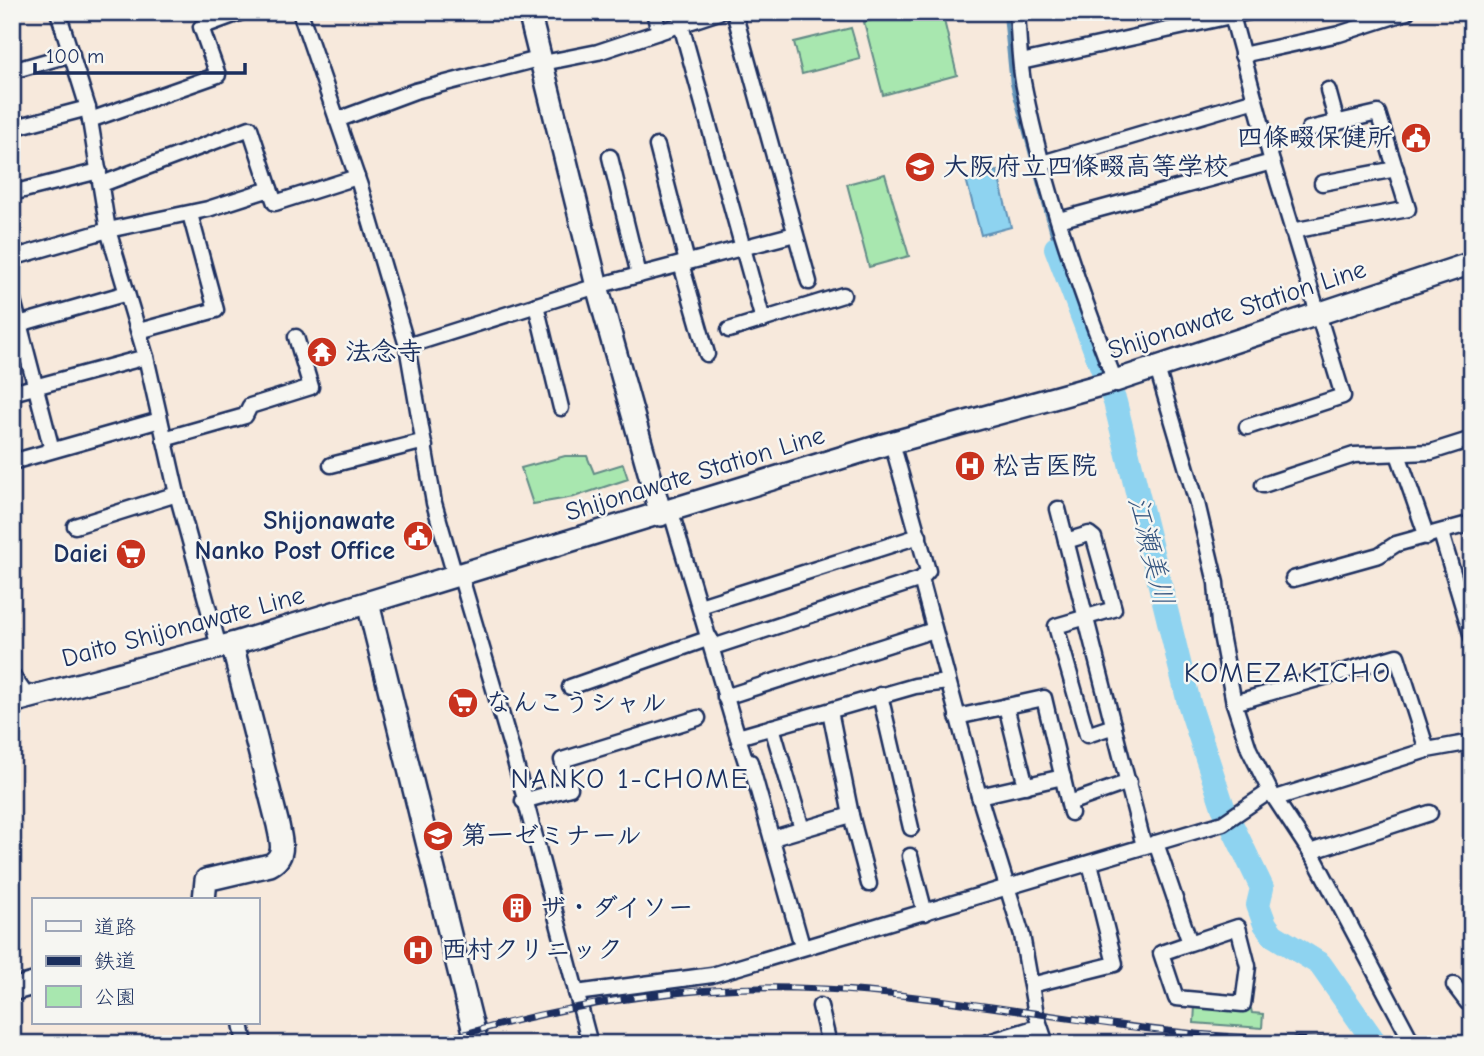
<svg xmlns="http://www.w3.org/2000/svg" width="1484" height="1056" font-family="'Comic Neue','Klee One',sans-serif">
<rect width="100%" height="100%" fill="#f7e9dc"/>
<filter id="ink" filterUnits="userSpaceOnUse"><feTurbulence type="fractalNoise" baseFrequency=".0143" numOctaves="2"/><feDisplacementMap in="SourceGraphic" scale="14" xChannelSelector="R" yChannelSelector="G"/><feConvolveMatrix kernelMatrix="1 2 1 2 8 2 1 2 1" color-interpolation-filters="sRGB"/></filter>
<g filter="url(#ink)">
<g fill="#a8e7af" stroke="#628b86" stroke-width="2">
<path d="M904,12H942L957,75L883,95L864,22Z"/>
<path d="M851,28L860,59L802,74L794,42Z"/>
<path d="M885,174L909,256L869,267L847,184Z"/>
<path d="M565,456H587L594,473L623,464L628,479L574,497L533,504L521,468Z"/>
<path d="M1195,1006L1251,1009L1252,1013L1263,1014L1262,1028L1194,1023Z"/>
</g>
<path fill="#8ed3f0" stroke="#6091b6" stroke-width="2" d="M997,171L1011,227L981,235L966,179Z"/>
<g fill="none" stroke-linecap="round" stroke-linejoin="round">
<path stroke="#6091b6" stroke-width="4.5" d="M1005,12L1012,83L1056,248"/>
<path stroke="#8ed3f0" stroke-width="24" d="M1056,248L1115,402L1189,703L1223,807L1262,888L1258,905L1265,924L1273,935L1320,964L1376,1044"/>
<g stroke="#1b2f5e" stroke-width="19">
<g id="street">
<path d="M58,12L88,108L108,230L146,357L177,494L219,647"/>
<path d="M300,12L360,186L407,346L434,503L455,576"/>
<path d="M654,12L659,32"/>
<path d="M734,12L809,282"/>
<path d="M1017,12C1019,37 1019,63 1024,87C1044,188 1078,286 1115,381"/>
<path d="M1231,12L1272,162L1343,396L1247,427"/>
<path d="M681,25L763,320"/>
<path d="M1242,55L1339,34L1407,12"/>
<path d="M1021,62L1249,12"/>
<path d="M543,63L598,52L719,12"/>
<path d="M12,71L72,54"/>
<path d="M1328,90L1337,123"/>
<path d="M90,120L218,75L201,27L242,12"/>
<path d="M337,120L415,91L542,58"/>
<path d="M12,128L88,108"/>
<path d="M657,146L687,262"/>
<path d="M610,157L639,275"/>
<path d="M1042,163L1255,100"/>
<path d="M1322,183L1396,169"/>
<path d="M102,184L250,128L270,189"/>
<path d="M12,193L99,171"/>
<path d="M1059,220L1272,162"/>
<path d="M1292,231L1408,209L1378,113L1309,129"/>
<path d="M12,258L108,230L208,209L270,189L275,203L357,177"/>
<path d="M681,264L707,354"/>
<path d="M12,296L52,450"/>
<path d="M536,305L561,408"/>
<path d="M12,326L127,293"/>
<path d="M729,330L843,295"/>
<path d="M139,331L216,310L190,214"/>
<path d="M407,346L597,286L795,234"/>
<path d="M1157,368L1197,503L1216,583L1219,624L1234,703L1249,749L1270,791L1316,861L1413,1044"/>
<path d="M12,393L146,357"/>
<path d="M164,439L245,416L250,406L311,387L296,337"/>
<path d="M892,443L928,571L921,579L979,796L1022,935L1036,1014L1046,1044"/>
<path d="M1398,454L1427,537"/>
<path d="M12,462L160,420"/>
<path d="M331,465L421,442L425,446"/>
<path d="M1263,485L1354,455L1431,452L1472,439"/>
<path d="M1058,509L1144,846"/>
<path d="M671,512L736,731L746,762H750L802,946"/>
<path d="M75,526L177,494"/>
<path d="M1441,533L1472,637"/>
<path d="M1066,541L1089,534L1094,538L1114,609L1056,626L1087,735L1114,726"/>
<path d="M460,574L512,750L590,1044"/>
<path d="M1293,579L1379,555L1396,544L1472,523"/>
<path d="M700,606L919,536"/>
<path d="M713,647L921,579"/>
<path d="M12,675L28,698"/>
<path d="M570,687L710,638"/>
<path d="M880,695L911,828"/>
<path d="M725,697L934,630"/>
<path d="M1234,703L1397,656L1427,750"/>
<path d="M1006,706L1026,786"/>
<path d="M957,717L1044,698L1071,813"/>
<path d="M772,727L802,829"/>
<path d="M738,737L915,686L948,682"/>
<path d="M979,796L1063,777"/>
<path d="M1276,798L1427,750L1472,742"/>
<path d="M523,801L570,788L562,760L698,718"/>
<path d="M1069,803L1129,782"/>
<path d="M851,815L869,884"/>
<path d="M773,838L851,815L830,711"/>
<path d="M1156,843L1190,943L1238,927L1248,966L1243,1004L1176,998L1161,953L1190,943"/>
<path d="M1310,852L1430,813"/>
<path d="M910,856L925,913"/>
<path d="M1031,985L1115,964L1090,863"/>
<path d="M1454,985L1467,1002L1472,1001"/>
<path d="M576,993L712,975L1223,823L1270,791"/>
<path d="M820,1006L829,1044"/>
<path d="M241,1023L245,1044"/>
<path d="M982,1044L1031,1029L1043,1036"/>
</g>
</g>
<g stroke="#1b2f5e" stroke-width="26">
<g id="secondary">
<path d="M529,12L597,286L661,515"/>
<path d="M368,603L477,1044"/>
<path d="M12,702L232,644L883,445L1115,381L1472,263"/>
<path d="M204,900L206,880L270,865C287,856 281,841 278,825L232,644"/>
<path d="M12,990L33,984"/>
</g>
</g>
<use href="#street" stroke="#f6f6f2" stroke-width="14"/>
<use href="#secondary" stroke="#f6f6f2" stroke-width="21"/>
<g stroke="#1b2f5e" stroke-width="7">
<path id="rail" d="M431,1044C551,1007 671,985 796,988C930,991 1063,1022 1196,1034C1288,1042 1380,1040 1472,1038"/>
</g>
<use href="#rail" stroke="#f6f6f2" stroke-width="4.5" stroke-dasharray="13" stroke-linecap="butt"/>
</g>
</g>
<defs>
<g id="civic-disc" transform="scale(1.575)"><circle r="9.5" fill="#c8321e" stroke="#f6f6f2"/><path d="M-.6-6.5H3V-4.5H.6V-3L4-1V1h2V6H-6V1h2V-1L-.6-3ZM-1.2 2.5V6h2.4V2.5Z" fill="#fff"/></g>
<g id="school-disc" transform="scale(1.575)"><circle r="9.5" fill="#c8321e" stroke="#f6f6f2"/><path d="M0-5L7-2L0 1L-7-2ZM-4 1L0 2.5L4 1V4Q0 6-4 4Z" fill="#fff"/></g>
<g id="temple-disc" transform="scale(1.575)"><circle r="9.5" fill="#c8321e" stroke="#f6f6f2"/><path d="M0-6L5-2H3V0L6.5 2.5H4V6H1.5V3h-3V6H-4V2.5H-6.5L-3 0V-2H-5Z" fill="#fff"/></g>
<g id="hospital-disc" transform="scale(1.575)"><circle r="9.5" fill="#c8321e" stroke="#f6f6f2"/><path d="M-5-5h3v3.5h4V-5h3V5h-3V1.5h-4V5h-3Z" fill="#fff"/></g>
<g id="supermarket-disc" transform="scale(1.575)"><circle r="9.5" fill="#c8321e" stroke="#f6f6f2"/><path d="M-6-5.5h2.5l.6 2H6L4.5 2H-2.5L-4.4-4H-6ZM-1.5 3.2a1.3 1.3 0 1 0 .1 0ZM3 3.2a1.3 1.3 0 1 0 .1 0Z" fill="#fff"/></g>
<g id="building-disc" transform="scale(1.575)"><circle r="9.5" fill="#c8321e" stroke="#f6f6f2"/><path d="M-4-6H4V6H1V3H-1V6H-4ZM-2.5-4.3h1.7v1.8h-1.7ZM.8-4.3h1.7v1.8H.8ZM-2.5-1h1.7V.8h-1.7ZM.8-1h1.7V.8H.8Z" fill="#fff"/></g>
</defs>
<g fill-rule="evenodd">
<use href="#civic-disc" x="1416" y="138"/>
<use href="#school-disc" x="920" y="167"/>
<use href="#temple-disc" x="322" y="352"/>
<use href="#hospital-disc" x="970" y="466"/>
<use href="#civic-disc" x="418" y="536"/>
<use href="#supermarket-disc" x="131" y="554"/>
<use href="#supermarket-disc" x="463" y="703"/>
<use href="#school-disc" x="438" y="836"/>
<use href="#building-disc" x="517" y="908"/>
<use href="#hospital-disc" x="418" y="950"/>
</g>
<g text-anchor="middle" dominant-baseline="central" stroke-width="5" stroke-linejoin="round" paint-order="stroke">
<g font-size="26" font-weight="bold" fill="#1b2f5e" stroke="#f6f6f2" text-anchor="start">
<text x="1393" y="138" text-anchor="end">四條畷保健所</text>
<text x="943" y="167">大阪府立四條畷高等学校</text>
<text x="345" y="352">法念寺</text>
<text x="993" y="466">松吉医院</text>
<text x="395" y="521" text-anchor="end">Shijonawate<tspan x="395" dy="30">Nanko Post Office</tspan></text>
<text x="108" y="554" text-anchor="end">Daiei</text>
<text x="486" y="703">なんこうシャル</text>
<text x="461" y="836">第一ゼミナール</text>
<text x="540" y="908">ザ・ダイソー</text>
<text x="441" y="950">西村クリニック</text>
</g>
<g font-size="26" fill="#1b2f5e" stroke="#f6f6f2">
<text transform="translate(1237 310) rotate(-18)">Shijonawate Station Line</text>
<text transform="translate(695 474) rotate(-17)">Shijonawate Station Line</text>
<text transform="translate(183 627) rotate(-15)">Daito Shijonawate Line</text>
</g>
<g font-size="28" font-style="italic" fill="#385882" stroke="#f6f6f2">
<text transform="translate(1151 551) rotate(76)">江瀬美川</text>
</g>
<g font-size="28" letter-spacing="2" fill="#1b2f5e" stroke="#f6f6f2">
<text x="1288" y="673">KOMEZAKICHO</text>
<text x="630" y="779">NANKO 1-CHOME</text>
</g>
</g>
<rect width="1484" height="1056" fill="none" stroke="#f6f6f2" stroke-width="42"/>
<rect x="21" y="21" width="1442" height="1014" fill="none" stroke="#1b2f5e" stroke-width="2.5" filter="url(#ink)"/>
<rect x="32" y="898" width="228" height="126" fill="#f6f6f2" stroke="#9ea6b7" stroke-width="2"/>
<rect x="46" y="921" width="35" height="10" fill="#f6f6f2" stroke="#9ea6b7" stroke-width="2"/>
<text x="94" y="934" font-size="21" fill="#1b2f5e">道路</text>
<rect x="46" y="956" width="35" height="10" fill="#1b2f5e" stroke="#9ea6b7" stroke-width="2"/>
<text x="94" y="968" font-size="21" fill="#1b2f5e">鉄道</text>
<rect x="46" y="986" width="35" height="21" fill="#a8e7af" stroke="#9ea6b7" stroke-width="2"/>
<text x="94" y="1004" font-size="21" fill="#1b2f5e">公園</text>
<path d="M35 63v10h210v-10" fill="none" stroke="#1b2f5e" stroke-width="3.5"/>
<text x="46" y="63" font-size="21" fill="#1b2f5e" stroke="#f6f6f2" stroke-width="5" paint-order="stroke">100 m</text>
</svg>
